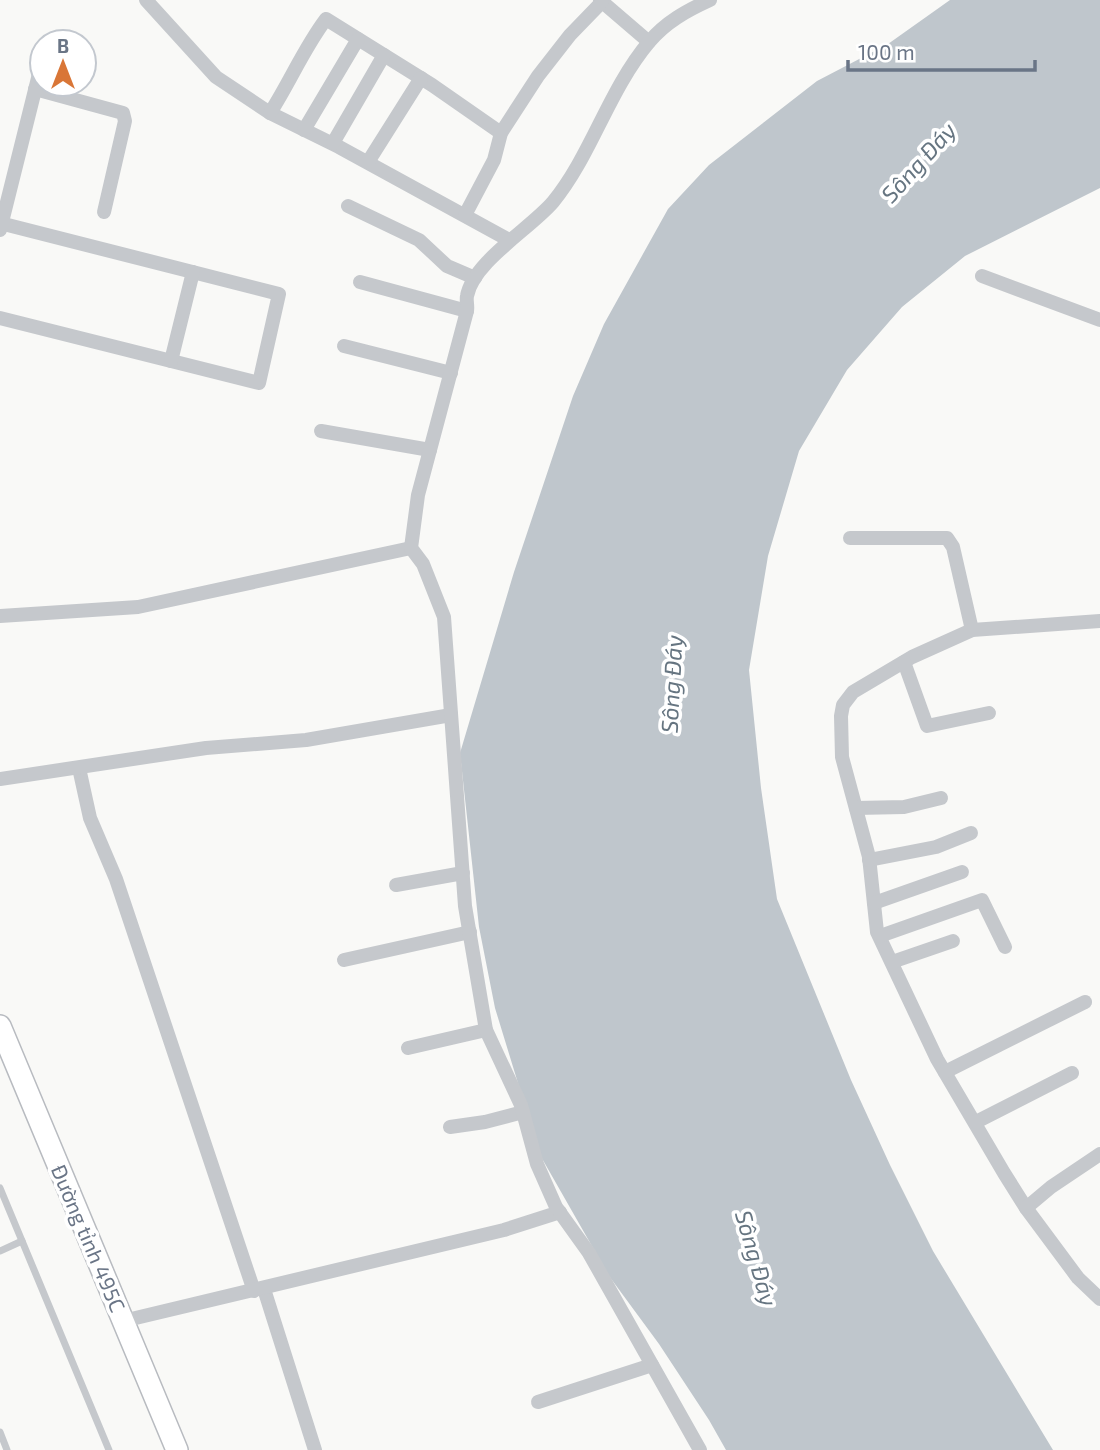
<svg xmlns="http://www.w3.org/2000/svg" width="1100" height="1450" font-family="'Exo 2',sans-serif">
<rect width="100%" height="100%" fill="#f9f9f7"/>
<path fill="#bfc6cc" d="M950,0H1100V188L965,256L902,307L847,370L799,451L768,556L749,670L761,788L777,899L851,1080L890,1165L933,1251L1053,1450H726L709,1420L659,1344L609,1276L540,1155L495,1008L479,927L460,753L514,572L573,396L604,324L668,209L709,165L817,81L888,44Z"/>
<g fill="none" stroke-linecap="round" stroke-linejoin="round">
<g stroke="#b8bbc0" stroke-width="24">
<path id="primary" d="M0,1026L177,1450"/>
</g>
<g stroke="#c5c8cc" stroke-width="7">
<path d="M0,1188L109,1450"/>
<path d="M0,1251L22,1241"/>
<path d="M0,1432L7,1450"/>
</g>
<g stroke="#c5c8cc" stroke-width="14">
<path d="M146,0L216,77L270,113L339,147L509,240"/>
<path d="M600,0L649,42"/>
<path d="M35,89L123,113L125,121L104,212"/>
<path d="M270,113C290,82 304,48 326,19L432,85L501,133"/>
<path d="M304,130L358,39"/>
<path d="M333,143L384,55"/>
<path d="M368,162L421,78"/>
<path d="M348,206L419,240L447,266L475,278"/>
<path d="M465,215L494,160L501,133L538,76L570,35L602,2"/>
<path d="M0,223L279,294L259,383L0,318"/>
<path d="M0,230L42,62"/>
<path d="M982,276L1100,320"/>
<path d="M360,282L467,311"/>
<path d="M344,346L451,373"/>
<path d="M171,361L193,272"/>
<path d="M321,431L430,450"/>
<path d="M850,538H947L953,547L972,630"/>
<path d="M0,616L138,607L411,548"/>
<path d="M1100,621L972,630L912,657L853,692L843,705L841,716L842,757L869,857L877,932L937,1059L1004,1173L1026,1208L1078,1278L1100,1299"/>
<path d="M904,662L927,726L989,713"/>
<path d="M79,768L90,818L116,879L254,1291"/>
<path d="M0,779L206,748L306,740L451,715"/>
<path d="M856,808L904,807L941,798"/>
<path d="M869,860L936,847L971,833"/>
<path d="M396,885L463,873"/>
<path d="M874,903L962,872"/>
<path d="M880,936L982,900L1005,947"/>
<path d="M344,960L470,932"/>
<path d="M892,962L953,941"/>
<path d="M408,1048L486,1030"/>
<path d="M945,1072L1085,1002"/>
<path d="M976,1122L1072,1073"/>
<path d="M450,1127L485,1122L523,1112"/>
<path d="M1026,1208L1051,1187L1100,1154"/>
<path d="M264,1289L315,1450"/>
<path d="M123,1321L504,1230L560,1212"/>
<path d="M538,1402L652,1365"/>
<path d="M700,1450L589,1253L556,1207L537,1164L521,1105L486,1030L465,906L444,617L423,564L411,548L418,495L467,311C468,306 466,301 467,296C473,262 531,228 553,202C592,154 608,91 649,42C666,22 686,11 710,0"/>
</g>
<use href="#primary" stroke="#fff" stroke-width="21"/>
</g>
<g text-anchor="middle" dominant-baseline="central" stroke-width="7" stroke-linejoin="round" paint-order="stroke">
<g font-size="21" fill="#6a7586" stroke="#fff">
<text transform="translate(89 1238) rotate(67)">Đường tỉnh 495C</text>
</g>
<g font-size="23" font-style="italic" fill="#667581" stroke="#fff">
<text transform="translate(918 162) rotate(-48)">Sông Đáy</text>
<text transform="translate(671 684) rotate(-87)">Sông Đáy</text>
<text transform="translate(757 1258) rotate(74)">Sông Đáy</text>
</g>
</g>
<g transform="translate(63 63)"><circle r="33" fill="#ffffff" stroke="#c3c8cf" stroke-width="2"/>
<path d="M0-5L12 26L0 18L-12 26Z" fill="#d97637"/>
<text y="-10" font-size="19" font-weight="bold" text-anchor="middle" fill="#6a7586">B</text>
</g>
<path d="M848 60v10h187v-10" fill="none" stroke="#6a7586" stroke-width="3.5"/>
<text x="858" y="60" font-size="21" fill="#6a7586" stroke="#ffffff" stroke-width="5" paint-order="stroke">100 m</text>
</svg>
